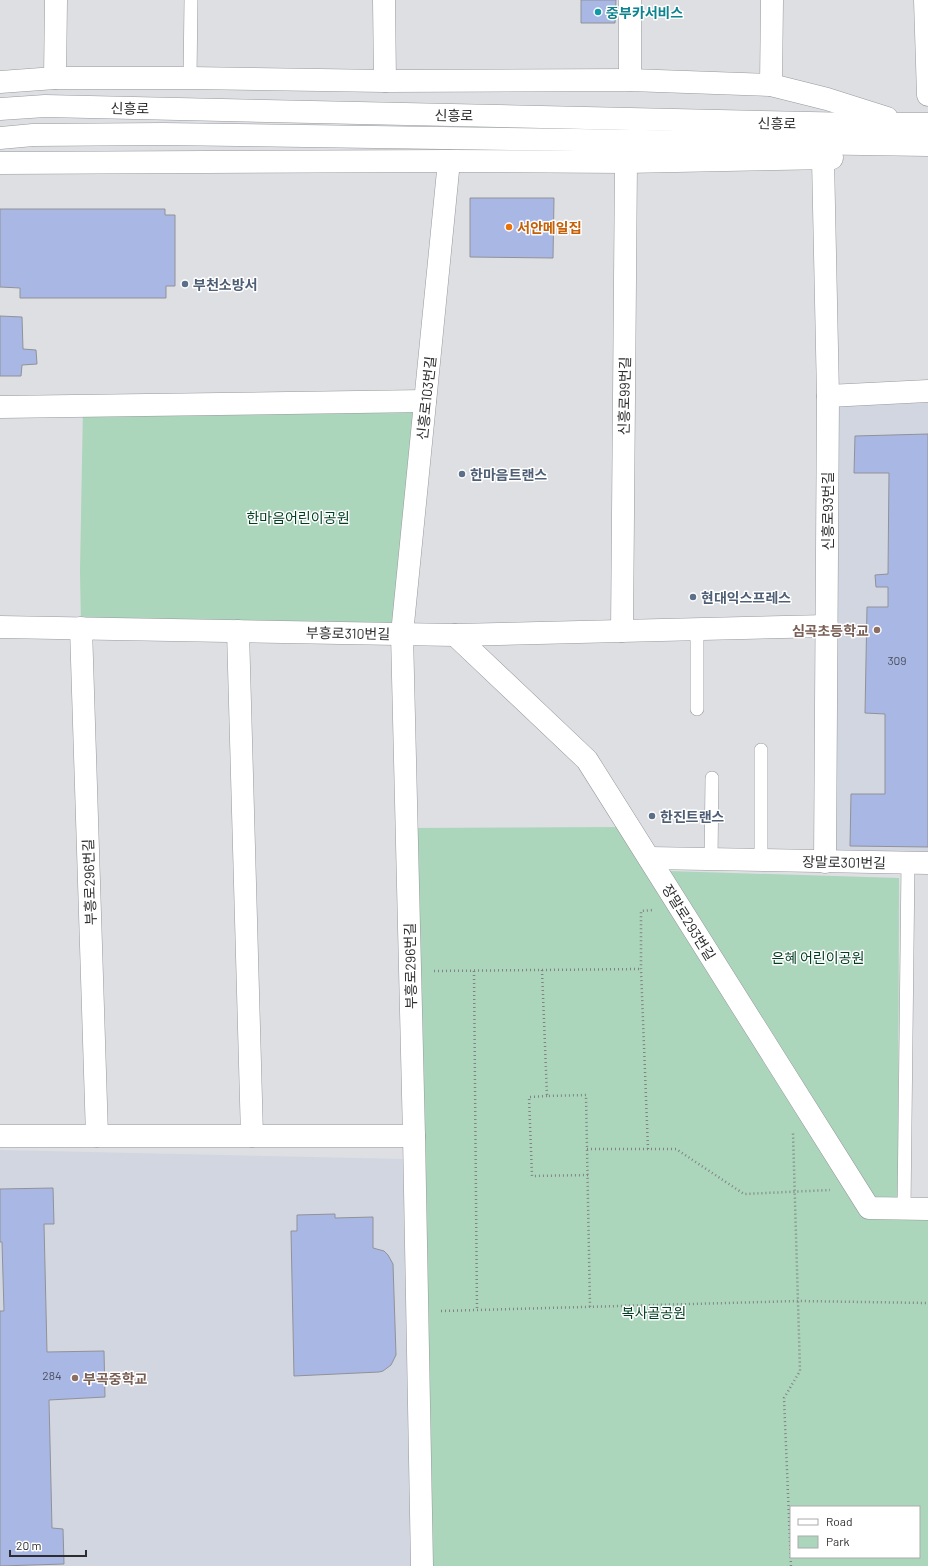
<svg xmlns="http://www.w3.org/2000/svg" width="928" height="1566" font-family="Barlow,'Noto Sans KR',sans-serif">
<rect width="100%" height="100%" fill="#dedfe3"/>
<g fill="#d2d6e1">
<path d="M828,396L928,401V860L825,862Z"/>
<path d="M0,1150L403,1159L414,1566H0Z"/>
</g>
<g fill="#abd6bb" fill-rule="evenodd">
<path d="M425,401L402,634L81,628L80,571L83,406Z"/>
<path d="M629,827L869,1208H928V1566H422L407,828ZM791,1507H919V1557H791Z"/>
<path d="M668,871L899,878L898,1203L871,1199Z"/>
</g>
<g fill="#a9b7e5" stroke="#919296">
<path d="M581,0H616L615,23H581Z"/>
<path d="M470,198H554L553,258L470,257Z"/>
<path d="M0,209H165V215H175V286H166V298H20V288L0,287Z"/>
<path d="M0,316L22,317L23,349L36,350L37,364L22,365L21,376H0Z"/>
<path d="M928,434V847L850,846L851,794H885V714L865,713L867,607H888V587H876L875,575L888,574L889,473H854L855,436Z"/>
<path d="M53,1188L54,1224H44L47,1352L104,1351L105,1397L49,1400L52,1528L63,1529L64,1564L0,1566V1311H4L2,1242H0V1189Z"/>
<path d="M335,1214V1218L373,1217V1248L384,1251L388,1255L393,1264L396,1355L391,1365L383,1371L379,1372L294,1376L291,1231H297V1215Z"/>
</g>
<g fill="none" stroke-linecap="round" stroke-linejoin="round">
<g stroke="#97999c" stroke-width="14">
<g id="lane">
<path d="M190,78L191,0"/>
<path d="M697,629V709"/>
<path d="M711,860L712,778"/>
<path d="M761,861V750"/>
<path d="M904,1209L908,863"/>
</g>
</g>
<g stroke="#97999c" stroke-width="23">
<g id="street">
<path d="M384,0L385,81"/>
<path d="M925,0L928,95"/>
<path d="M55,78L56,0"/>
<path d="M630,80V0"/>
<path d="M771,85L772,0"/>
<path d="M823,159L828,396L825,862"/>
<path d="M828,396L928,391"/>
<path d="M0,407L425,401"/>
<path d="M0,627L455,635L827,626"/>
<path d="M81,628L97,1136"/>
<path d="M238,631L252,1136"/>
<path d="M622,631L626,162"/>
<path d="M455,635L587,760L869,1208L928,1209"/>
<path d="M649,858L928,863"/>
<path d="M0,1136H414"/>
<path d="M422,1566L414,1136L402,634L449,161"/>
</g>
</g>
<g stroke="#97999c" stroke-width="23">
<g id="secondary">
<path d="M0,82L55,78H190L385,81L630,80L771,85L827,99L887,118"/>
<path d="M0,109L45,106L857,124H928"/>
<path d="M0,138L33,135L163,134L928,145"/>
<path d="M0,163L449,161L626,162L832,158"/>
</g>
</g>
<g stroke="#828285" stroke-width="2.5" stroke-dasharray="1 3" stroke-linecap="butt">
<path d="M542,970L547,1096L586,1095L590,1307"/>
<path d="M434,971L641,969"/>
<path d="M474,971L477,1310"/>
<path d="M547,1096L529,1097L532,1176L588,1175"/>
<path d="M587,1149H676L744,1194L830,1190"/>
<path d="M648,1149L641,969V911L653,910"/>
<path d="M441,1311L798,1301L928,1303"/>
<path d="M791,1566L784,1398L800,1371L793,1133"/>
</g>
<use href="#lane" stroke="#fff" stroke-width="13"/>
<use href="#street" stroke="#fff" stroke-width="22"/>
<use href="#secondary" stroke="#fff" stroke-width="22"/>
</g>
<circle fill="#0f9aa8" stroke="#fff" stroke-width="1.5" cx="598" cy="12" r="4"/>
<circle fill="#e8710a" stroke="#fff" stroke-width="1.5" cx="509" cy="227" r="4"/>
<g fill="#5c6f8a" stroke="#fff" stroke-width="1.5">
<circle cx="185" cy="284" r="4"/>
<circle cx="462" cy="474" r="4"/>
<circle cx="693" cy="597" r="4"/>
<circle cx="652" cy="816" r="4"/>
</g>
<g fill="#8d6e63" stroke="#fff" stroke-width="1.5">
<circle cx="877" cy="630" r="4"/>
<circle cx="75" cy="1378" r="4"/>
</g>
<g text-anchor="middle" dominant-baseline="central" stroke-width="3" stroke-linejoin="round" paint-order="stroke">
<g font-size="12" fill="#4c505c">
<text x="897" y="660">309</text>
<text x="52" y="1375">284</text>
</g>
<g font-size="14" font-weight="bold" fill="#0d838f" stroke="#fff" text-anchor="start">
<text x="606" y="12">중부카서비스</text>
</g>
<g font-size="14" fill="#2d2d2f" stroke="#fff">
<text transform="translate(130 108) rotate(1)">신흥로</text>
<text transform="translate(454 115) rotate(1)">신흥로</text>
<text transform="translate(777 123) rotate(1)">신흥로</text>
<text transform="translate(624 396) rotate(-89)">신흥로99번길</text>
<text transform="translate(426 398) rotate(-84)">신흥로103번길</text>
<text transform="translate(827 511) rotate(-90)">신흥로93번길</text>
<text transform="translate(348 633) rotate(1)">부흥로310번길</text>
<text transform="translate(844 862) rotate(1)">장말로301번길</text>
<text transform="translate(89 882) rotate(-92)">부흥로296번길</text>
<text transform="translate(689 922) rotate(58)">장말로293번길</text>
<text transform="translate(410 966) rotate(-91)">부흥로296번길</text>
</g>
<g font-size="14" font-weight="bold" fill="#c56008" stroke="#fff" text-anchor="start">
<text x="517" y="227">서안메일집</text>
</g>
<g font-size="14" font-weight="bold" fill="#4e5e75" stroke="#fff" text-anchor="start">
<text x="193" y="284">부천소방서</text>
<text x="470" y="474">한마음트랜스</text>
<text x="701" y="597">현대익스프레스</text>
<text x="660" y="816">한진트랜스</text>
</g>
<g font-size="14" fill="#003e22" stroke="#fff">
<text x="298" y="517">한마음어린이공원</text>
<text x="818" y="957">은혜 어린이공원</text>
<text x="654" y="1312">복사골공원</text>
</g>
<g font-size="14" font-weight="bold" fill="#785e54" stroke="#fff" text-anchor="end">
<text x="869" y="630">심곡초등학교</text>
<text x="83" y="1378" text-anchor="start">부곡중학교</text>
</g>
</g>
<rect x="790" y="1506" width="130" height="52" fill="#ffffff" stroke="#ababac"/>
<rect x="798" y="1519" width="20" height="6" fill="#ffffff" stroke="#ababac"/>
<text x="826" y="1526" font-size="12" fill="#2d2d2f">Road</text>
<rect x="798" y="1536" width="20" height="12" fill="#abd6bb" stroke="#ababac"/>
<text x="826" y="1546" font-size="12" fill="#2d2d2f">Park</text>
<path d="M10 1550v6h76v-6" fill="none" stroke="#2d2d2f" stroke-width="2"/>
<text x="16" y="1550" font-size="12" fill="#2d2d2f" stroke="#ffffff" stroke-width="3" paint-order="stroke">20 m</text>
</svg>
